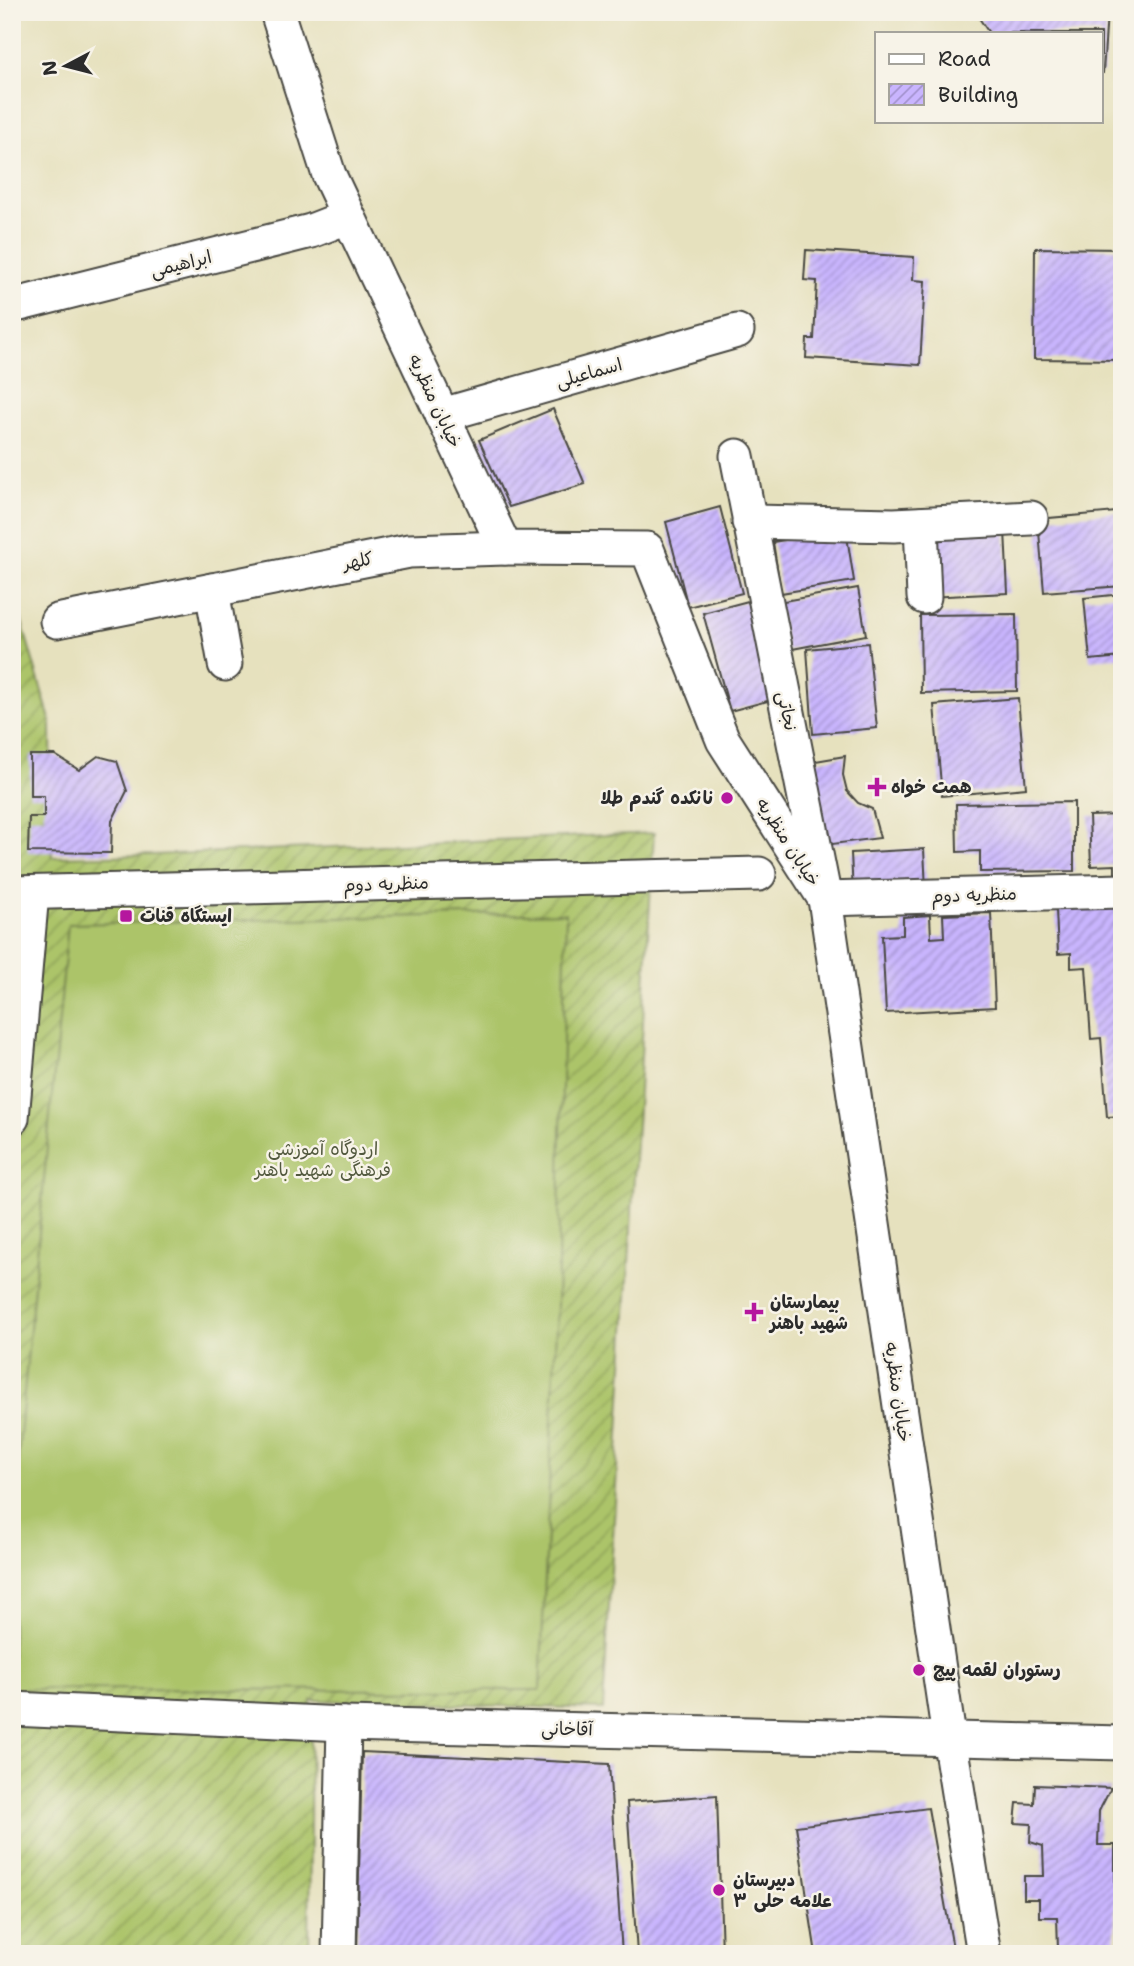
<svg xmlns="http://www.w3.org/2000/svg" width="1134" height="1966" font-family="'Shantell Sans','Playpen Sans Arabic',sans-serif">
<defs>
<pattern id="garden-furrows" width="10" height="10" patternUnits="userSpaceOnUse" patternTransform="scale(1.75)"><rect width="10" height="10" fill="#acc469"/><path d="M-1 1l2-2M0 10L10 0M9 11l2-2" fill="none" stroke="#8c9f57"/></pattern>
<pattern id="building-hatch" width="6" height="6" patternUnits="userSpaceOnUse" patternTransform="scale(1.75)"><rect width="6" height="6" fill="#c9b5fe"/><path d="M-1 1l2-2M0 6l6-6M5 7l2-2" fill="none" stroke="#a393ce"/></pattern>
</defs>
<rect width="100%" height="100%" fill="#f7f3e8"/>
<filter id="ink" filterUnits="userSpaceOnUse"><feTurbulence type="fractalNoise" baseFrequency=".0143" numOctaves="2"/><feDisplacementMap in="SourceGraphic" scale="14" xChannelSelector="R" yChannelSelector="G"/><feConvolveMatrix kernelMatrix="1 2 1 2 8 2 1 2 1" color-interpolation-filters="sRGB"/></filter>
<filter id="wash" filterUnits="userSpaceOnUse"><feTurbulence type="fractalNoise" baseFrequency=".00686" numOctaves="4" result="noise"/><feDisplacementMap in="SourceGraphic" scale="28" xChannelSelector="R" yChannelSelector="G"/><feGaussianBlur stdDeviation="1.57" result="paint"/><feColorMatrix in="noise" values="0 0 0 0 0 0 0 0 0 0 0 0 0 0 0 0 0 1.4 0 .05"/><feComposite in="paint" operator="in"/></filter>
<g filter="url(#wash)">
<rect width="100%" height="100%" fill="#e6e1be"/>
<path fill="url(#garden-furrows)" stroke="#6c784a" stroke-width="2" d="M12,588L51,723L52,857L152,855L654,833L603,1709L311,1700L309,1954H12Z"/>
<path fill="#acc469" stroke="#6c784a" stroke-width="2" d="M566,913L557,1306L540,1690L12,1689V1521L68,924Z"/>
<g id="blocks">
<g fill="url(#building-hatch)">
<path d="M975,12H1107L1103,73H1101V33H989Z"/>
<path d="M1035,248L1122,249V360L1034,359Z"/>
<path d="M806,250L914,257L913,280L925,281L920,365L806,358L807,339H814L817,281L804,280Z"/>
<path d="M553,409L585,484L509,507L479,440Z"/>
<path d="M720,507L742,593L688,607L666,522Z"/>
<path d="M1116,512L1122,586L1044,592L1038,519Z"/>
<path d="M846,530L854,581L781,593L773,542Z"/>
<path d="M1005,530L1008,593L927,597L924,534Z"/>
<path d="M858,588L866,635L787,650L778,602Z"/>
<path d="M1122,594V657L1090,660L1084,598Z"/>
<path d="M748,601L775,699L730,711L703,613Z"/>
<path d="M1016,614L1017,691L921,693L920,615Z"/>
<path d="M868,643L877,728L813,734L807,649Z"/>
<path d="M1018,698L1026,788L942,796L934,705Z"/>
<path d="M30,755H55L79,770L98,756L117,761L127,791L112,821L111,853L28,852L29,817H44V796H30Z"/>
<path d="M845,756L843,775L847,791L858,803L872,809L880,838L817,846L798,764Z"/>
<path d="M1074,802V871L980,872V851L957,852L956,804Z"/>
<path d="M1122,815V886H1115V865L1091,866L1089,816Z"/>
<path d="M924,849L926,890L853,894L851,853Z"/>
<path d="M1122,906V1116L1107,1117L1101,1038L1091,1039L1086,967L1071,968V953L1058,954L1056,909Z"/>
<path d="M991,913L995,1007L886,1013L882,936L903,935V917L930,915L931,938L944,937L943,915Z"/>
<path d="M362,1752L609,1764L622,1954H357Z"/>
<path d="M1035,1785L1111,1788L1099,1811L1098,1845H1115V1954H1039V1949H1058L1057,1917H1039V1899H1024V1876H1044L1043,1846L1030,1842L1031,1824L1015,1823L1017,1803L1034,1804Z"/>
<path d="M717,1795L722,1954H637L627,1802Z"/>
<path d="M928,1808L954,1954H816L796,1826Z"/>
</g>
</g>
</g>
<g filter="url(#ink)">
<use href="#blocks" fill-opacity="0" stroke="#474641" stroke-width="2"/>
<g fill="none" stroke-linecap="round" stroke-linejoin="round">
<g stroke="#474641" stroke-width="37">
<g id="street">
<path d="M277,12L329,175L505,548L647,549L723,740L825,899L949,1737L984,1954"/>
<path d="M12,306L311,231L347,217"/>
<path d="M442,415L737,331"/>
<path d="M737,456L825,899L1122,891"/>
<path d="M749,522L894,525L1031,518"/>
<path d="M921,524L924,597"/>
<path d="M212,590L225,664"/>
<path d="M57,621L409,551L505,548"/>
<path d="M12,893L759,874"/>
<path d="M12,1118L32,893"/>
<path d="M12,1709L344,1724L1122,1743"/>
<path d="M339,1954L344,1724"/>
</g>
</g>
<use href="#street" stroke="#fff" stroke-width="33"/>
</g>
</g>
<g fill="#b5179e" stroke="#f7f3e8" stroke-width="2.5">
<path d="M873.5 776.5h7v7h7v7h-7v7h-7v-7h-7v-7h7z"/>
<circle cx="727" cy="798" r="7"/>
<rect x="119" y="909" width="14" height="14" rx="3.5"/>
<path d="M750.5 1301.5h7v7h7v7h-7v7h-7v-7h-7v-7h7z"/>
<circle cx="919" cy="1670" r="7"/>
<circle cx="719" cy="1890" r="7"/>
</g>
<g text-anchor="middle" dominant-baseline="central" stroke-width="5" stroke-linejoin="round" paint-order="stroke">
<g font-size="18" fill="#2b2b2b" stroke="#f7f3e8">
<text transform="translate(181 264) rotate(-14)">ابراهیمی</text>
<text transform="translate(589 373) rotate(-16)">اسماعیلی</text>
<text transform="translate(435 401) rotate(65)">خیابان منظریه</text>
<text transform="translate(358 561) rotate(-11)">کلهر</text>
<text transform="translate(787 711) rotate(78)">نجاتی</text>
<text transform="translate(788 842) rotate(57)">خیابان منظریه</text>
<text transform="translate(386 884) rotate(-2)">منظریه دوم</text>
<text transform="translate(974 895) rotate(-2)">منظریه دوم</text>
<text transform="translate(898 1392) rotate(82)">خیابان منظریه</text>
<text transform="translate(567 1729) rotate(1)">آقاخانی</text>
</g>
<g font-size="18" font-weight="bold" fill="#2b2b2b" stroke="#f7f3e8" text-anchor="start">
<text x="891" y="787">همت خواه</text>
<text x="713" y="798" text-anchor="end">نانکده گندم طلا</text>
<text x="140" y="916">ایستگاه قنات</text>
<text x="770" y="1302">بیمارستان<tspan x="770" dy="21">شهید باهنر</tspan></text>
<text x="933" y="1670">رستوران لقمه پیچ</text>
<text x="733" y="1880">دبیرستان<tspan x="733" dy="21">علامه حلی ۳</tspan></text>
</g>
<g font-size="18" fill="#52593e" stroke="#f7f3e8">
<text x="323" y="1149">اردوگاه آموزشی<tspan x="323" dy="21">فرهنگی شهید باهنر</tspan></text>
</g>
</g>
<rect width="1134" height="1966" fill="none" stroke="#f7f3e8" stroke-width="42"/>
<rect x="875" y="32" width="228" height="91" fill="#f7f3e8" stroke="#a5a39c" stroke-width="2"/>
<rect x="889" y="54" width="35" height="10" fill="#ffffff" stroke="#a5a39c" stroke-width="2"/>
<text x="938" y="66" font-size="21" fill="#2b2b2b">Road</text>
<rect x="889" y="84" width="35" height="21" fill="url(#building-hatch)" stroke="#a5a39c" stroke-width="2"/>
<text x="938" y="102" font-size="21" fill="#2b2b2b">Building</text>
<g transform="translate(66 66) rotate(263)" stroke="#f7f3e8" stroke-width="5" paint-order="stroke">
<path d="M0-5L12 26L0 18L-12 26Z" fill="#2b2b2b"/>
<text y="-10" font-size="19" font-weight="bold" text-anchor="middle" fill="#2b2b2b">N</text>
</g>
</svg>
